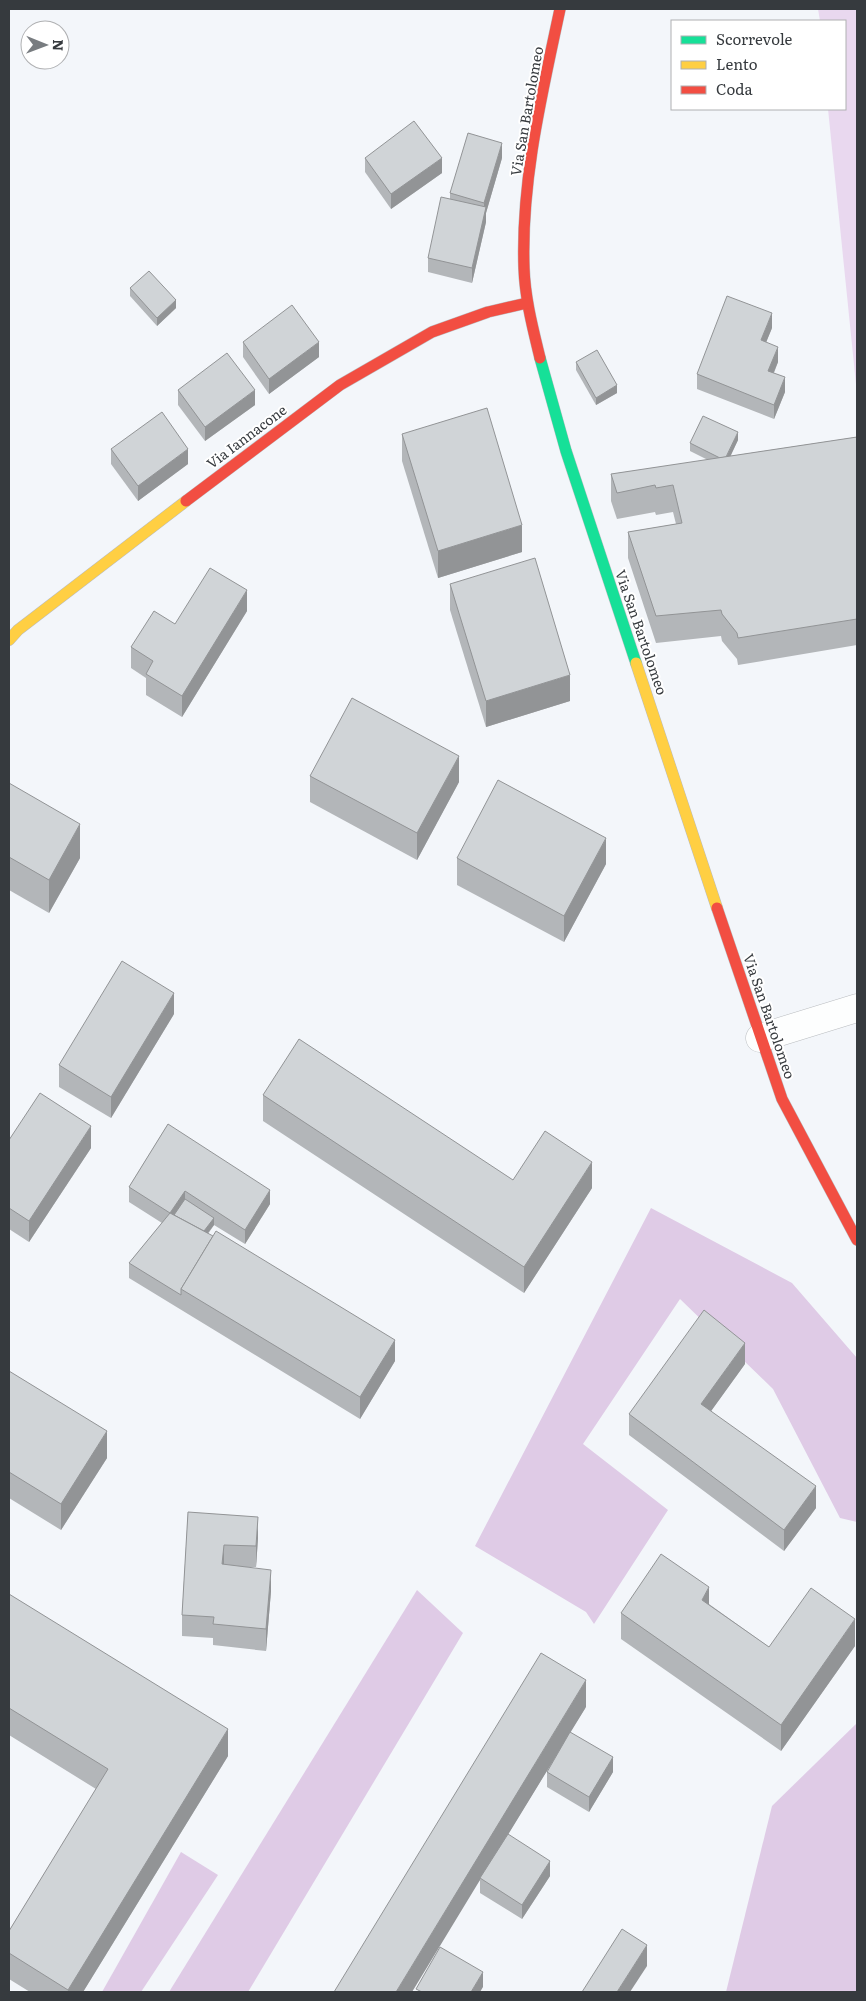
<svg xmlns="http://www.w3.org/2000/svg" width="866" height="2001" font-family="Literata,serif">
<rect width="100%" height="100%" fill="#f3f6fa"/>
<path fill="#e9d8ef" d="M818,9H857V394L828,109H845V21H820Z"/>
<g fill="#dfcbe6">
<path d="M651,1208L792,1283L857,1358V1522L840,1518L773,1389L680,1299L583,1444L668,1510L594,1624L586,1612L475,1546Z"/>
<path d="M417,1590L463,1633L248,1992H169Z"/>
<path d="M857,1723V1992H726L772,1806Z"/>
<path d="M181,1852L218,1875L141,1992H102Z"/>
</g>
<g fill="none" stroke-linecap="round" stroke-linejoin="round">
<g stroke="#babdc0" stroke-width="29">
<path id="street" d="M760,1038L857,1008"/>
</g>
<g stroke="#babdc0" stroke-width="12">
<path id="fast" d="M540,358L566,451L636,663"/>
</g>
<g stroke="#babdc0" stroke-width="12">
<g id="slow">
<path d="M9,640L18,630L186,501"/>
<path d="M636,663L717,908"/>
</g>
</g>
<g stroke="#babdc0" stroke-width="12">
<g id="jam">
<path d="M540,358C533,329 525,299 524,268C521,180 542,94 560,9"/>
<path d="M186,501L340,385L432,332L488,312L527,303"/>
<path d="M717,908L782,1099L857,1240"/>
</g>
</g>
<use href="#street" stroke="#fdfefe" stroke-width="28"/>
<use href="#fast" stroke="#16e098" stroke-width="11"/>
<use href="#slow" stroke="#ffcf43" stroke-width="11"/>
<use href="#jam" stroke="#f24e42" stroke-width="11"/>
</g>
<g fill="#b3b6b9">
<path d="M365,158L442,173L391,209L365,172Z"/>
<path d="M502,158L486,213V222L472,283L428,272V258L450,199V193Z"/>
<path d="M130,288L176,308L157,326L130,296Z"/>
<path d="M772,328L766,342L778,362L774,373L785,392L774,419L697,389V374Z"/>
<path d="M243,342L319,357L269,394L243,357Z"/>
<path d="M576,362L617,393L596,405L576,370Z"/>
<path d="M178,390L255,405L205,441L178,405Z"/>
<path d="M402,434L522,552L438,578L402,461Z"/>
<path d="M857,437V645L738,665L737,659L722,641L721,636L656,643L628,558V532L676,524L673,512L656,515L655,512L617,519L611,501V474L708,460L690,451V443L738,440L730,456Z"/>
<path d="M111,449L188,464L138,501L111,464Z"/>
<path d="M450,584L570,701L486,727L450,610Z"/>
<path d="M247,611L182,717L146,695V678L131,668V647L175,624Z"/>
<path d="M310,776L459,782L417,860L310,802Z"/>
<path d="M9,783L80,858L49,913L9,890Z"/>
<path d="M457,858L606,864L564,942L457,885Z"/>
<path d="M174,1014L111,1118L59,1087V1065Z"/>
<path d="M263,1095L513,1180L592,1188L524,1293L263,1121Z"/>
<path d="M168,1124L270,1204L245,1244L214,1225L208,1234L395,1361L360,1419L129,1278V1263L162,1223L129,1202V1187Z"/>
<path d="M9,1140L91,1148L29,1242L9,1229Z"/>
<path d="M745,1364L711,1411L816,1508L784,1551L629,1435V1414Z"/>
<path d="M9,1371L107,1458L61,1530L9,1498Z"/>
<path d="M188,1512L258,1538L256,1567H244L271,1591L266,1651L213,1645V1638L182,1636V1615Z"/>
<path d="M9,1594L228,1756L83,1992H30L9,1979V1931L96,1789L9,1735Z"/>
<path d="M709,1604L769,1647L855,1646L781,1751L621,1639V1613Z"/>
<path d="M586,1707L570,1732L613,1772L589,1812L547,1787V1772L551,1764L508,1834L550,1876L522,1919L480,1893V1880L334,1992Z"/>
</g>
<g fill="#929496">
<path d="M502,143V158L486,213V222L472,283V268L484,214V203Z"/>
<path d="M442,158V173L391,209V194Z"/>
<path d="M176,300V308L157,326V318Z"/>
<path d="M772,313V328L761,355V340Z"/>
<path d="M319,342V357L269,394V379Z"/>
<path d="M778,347V362L768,386V371Z"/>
<path d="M785,377V392L774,419V405Z"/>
<path d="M617,385V393L596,405V398Z"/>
<path d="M255,390V405L205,441V427Z"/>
<path d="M738,432V440L725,468V460Z"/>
<path d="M188,449V464L138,501V486Z"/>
<path d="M522,525V552L438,578V551Z"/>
<path d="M247,590V611L182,717V696Z"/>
<path d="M570,675V701L486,727V701Z"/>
<path d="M459,756V782L417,860V833Z"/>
<path d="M80,824V858L49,913V880Z"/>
<path d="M606,838V864L564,942V916Z"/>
<path d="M174,993V1014L111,1118V1097Z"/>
<path d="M91,1126V1148L29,1242V1221Z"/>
<path d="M592,1162V1188L524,1293V1267Z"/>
<path d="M270,1190V1204L245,1244V1230Z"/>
<path d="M185,1191V1206L174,1223L170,1213Z"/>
<path d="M214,1218V1225L200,1243V1236Z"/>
<path d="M395,1340V1361L360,1419V1397Z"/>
<path d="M745,1343V1364L701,1425V1404Z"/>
<path d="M107,1431V1458L61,1530V1504Z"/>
<path d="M816,1486V1508L784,1551V1530Z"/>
<path d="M258,1517V1538L256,1567V1546Z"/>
<path d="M224,1545V1566L222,1564Z"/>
<path d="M271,1570V1591L266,1651V1629Z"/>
<path d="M709,1587V1613L702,1600Z"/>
<path d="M855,1619V1646L781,1751V1725Z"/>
<path d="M586,1680V1707L481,1879L480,1878V1880L412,1992H396Z"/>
<path d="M228,1729V1756L83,1992H68V1990Z"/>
<path d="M613,1757V1772L589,1812V1797Z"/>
<path d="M550,1861V1876L522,1919V1905Z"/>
<path d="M647,1945V1966L630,1992H617Z"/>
<path d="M483,1972V1987L480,1992H471Z"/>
</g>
<g fill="#d0d4d7" stroke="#929496">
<path d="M414,121L442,158L391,194L365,158Z"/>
<path d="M468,133L502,143L484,203L450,193Z"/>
<path d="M441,197L486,207L472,268L428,258Z"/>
<path d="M149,271L176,300L157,318L130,288Z"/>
<path d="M727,296L772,313L761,340L778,347L768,371L785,377L774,405L697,374Z"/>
<path d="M292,305L319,342L269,379L243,342Z"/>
<path d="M597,350L617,385L596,398L576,362Z"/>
<path d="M227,353L255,390L205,427L178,390Z"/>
<path d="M487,408L522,525L438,551L402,434Z"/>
<path d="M162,412L188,449L138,486L111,449Z"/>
<path d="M703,416L738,432L726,457L720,458L690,443Z"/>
<path d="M857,437V619L738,638L737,633L722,614L721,610L656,616L628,532L682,523L673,485L656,488L655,485L617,493L611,474Z"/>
<path d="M535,558L570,675L486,701L450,584Z"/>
<path d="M210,568L247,590L182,696L146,674L153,661L131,647L154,611L175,624Z"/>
<path d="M352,698L459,756L417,833L310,776Z"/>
<path d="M498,780L606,838L564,916L457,858Z"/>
<path d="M9,783L80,824L49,880L9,857Z"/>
<path d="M122,961L174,993L111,1097L59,1065Z"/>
<path d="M299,1039L513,1180L545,1131L592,1162L524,1267L263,1095Z"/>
<path d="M40,1093L91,1126L29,1221L9,1208V1140Z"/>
<path d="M168,1124L270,1190L245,1230L185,1191L170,1213L129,1187Z"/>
<path d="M185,1199L214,1218L204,1231L174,1215Z"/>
<path d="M170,1213L213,1236L181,1289V1295L129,1263Z"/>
<path d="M216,1231L395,1340L360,1397L181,1289Z"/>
<path d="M704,1310L745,1343L701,1404L816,1486L784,1530L629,1414Z"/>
<path d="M9,1371L107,1431L61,1504L9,1472Z"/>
<path d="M188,1512L258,1517L256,1546L224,1545L222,1564L271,1570L266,1629L213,1624L214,1617L182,1615Z"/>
<path d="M661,1554L709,1587L702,1600L769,1647L811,1588L855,1619L781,1725L621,1613Z"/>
<path d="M9,1594L228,1729L68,1990L9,1953V1931L108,1769L9,1708Z"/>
<path d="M541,1653L586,1680L396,1992H334Z"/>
<path d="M570,1732L613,1757L589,1797L547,1772Z"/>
<path d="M508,1834L550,1861L522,1905L480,1878Z"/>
<path d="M622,1929L647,1945L617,1992H582Z"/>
<path d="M440,1947L483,1972L471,1992H422L416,1989Z"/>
</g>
<g text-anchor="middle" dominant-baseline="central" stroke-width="4" stroke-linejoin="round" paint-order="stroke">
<g font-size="14" fill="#363a3e" stroke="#fff">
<text transform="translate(526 111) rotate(-80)">Via San Bartolomeo</text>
<text transform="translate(246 436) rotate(-37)">Via Iannacone</text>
<text transform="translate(642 632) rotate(71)">Via San Bartolomeo</text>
<text transform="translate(770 1016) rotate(71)">Via San Bartolomeo</text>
</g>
</g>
<rect width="866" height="2001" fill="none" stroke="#363a3e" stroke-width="20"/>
<rect x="671" y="20" width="175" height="90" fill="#ffffff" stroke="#afb0b2"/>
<rect x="681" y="36" width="25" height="8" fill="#16e098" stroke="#afb0b2"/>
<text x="716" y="45" font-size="15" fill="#363a3e">Scorrevole</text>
<rect x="681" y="61" width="25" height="8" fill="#ffcf43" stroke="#afb0b2"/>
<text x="716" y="70" font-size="15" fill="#363a3e">Lento</text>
<rect x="681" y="86" width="25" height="8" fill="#f24e42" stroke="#afb0b2"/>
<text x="716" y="95" font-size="15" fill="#363a3e">Coda</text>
<g transform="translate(45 45) rotate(91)"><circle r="24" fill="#ffffff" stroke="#afb0b2"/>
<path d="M0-4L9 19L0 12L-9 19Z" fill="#787c80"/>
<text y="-8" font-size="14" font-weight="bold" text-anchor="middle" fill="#363a3e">N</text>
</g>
</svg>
